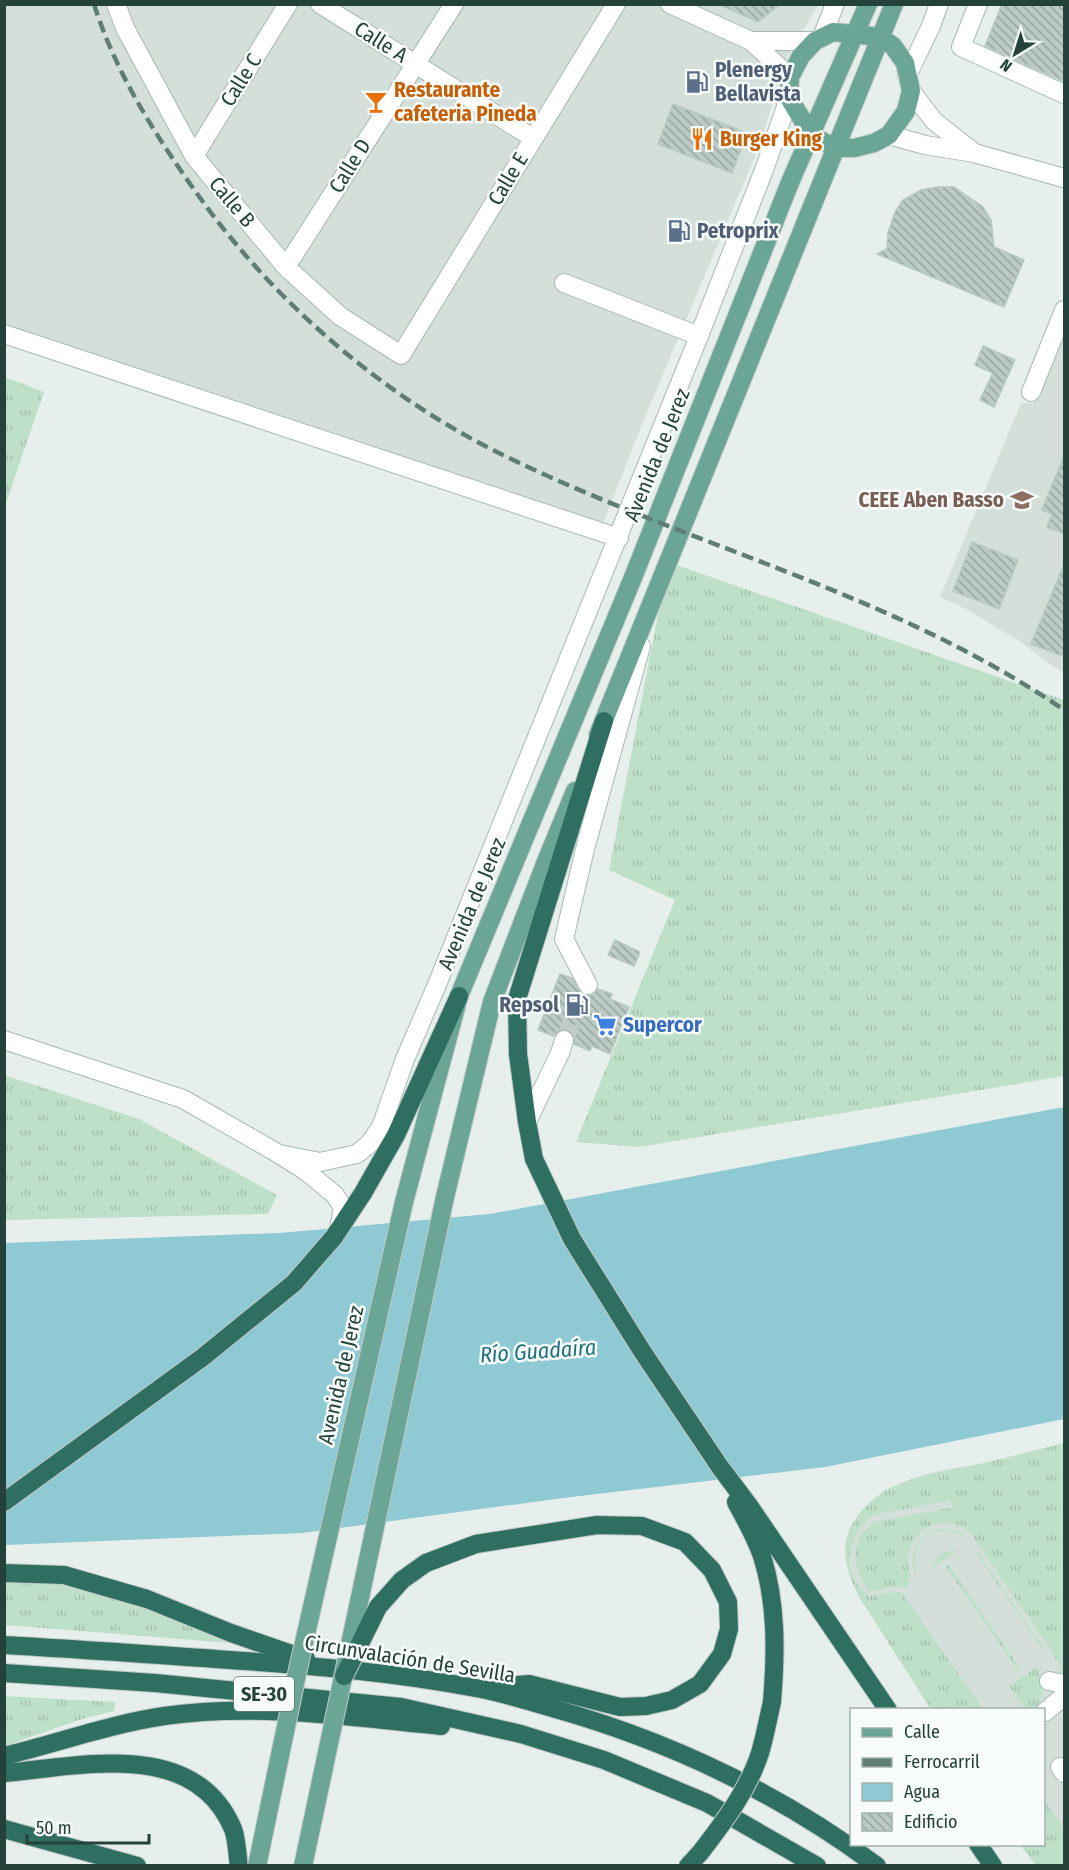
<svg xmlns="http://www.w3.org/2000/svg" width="1069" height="1870" font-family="'Fira Sans Condensed',sans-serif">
<defs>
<pattern id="grass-tufts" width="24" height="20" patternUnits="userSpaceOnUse" patternTransform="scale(1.5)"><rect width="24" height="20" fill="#bfe0c8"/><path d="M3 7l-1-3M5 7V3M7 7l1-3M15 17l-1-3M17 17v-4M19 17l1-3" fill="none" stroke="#a4c1ad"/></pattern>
<pattern id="building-back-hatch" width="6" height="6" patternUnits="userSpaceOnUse" patternTransform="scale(1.5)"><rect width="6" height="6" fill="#bbcac4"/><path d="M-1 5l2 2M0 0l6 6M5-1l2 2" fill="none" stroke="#98a6a0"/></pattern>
</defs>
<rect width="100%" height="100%" fill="#e6efeb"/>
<g fill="#d4dfda">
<path d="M5,5H818L787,58L759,147L642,424L599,534L5,338Z"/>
<path d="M1064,330V674L1019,641L968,610L940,597L1021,403H1033L1039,393Z"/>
<path d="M1064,1443V1865H1036L1020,1845L1044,1844V1710H931L858,1595L848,1572L846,1561V1541L850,1527L855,1520L867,1505L885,1490L930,1473L984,1463Z"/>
</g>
<g fill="url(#grass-tufts)">
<path d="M5,377L44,392L5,506L4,377Z"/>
<path d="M668,562L1064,700V1076L639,1147L576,1142L675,900L609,870Z"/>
<path d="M4,1075L139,1119L277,1195L268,1214L5,1220Z"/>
<path d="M1064,1443V1679L1060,1666L1050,1649L974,1538C948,1503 895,1533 911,1577L907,1580L910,1584L904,1588L898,1586L869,1591C852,1569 848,1539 875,1522L953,1507L949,1500L874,1515C846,1532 840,1578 869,1596L899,1592L903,1594L983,1709H931L858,1595C844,1566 838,1541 859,1514C890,1475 939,1473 984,1463C1011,1457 1038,1450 1064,1443Z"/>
<path d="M942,1529L956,1531L968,1538L966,1539C940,1518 906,1541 917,1573L915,1574C907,1553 919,1533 942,1529Z"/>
<path d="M951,1550H958L930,1570L939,1555Z"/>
<path d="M977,1551L1044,1649L1043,1650L975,1552Z"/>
<path d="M949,1565L1021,1670L1018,1671L946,1567Z"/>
<path d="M5,1582C23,1582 42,1582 60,1585C119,1596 175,1620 231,1643L5,1625Z"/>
<path d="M1037,1667L1043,1684L1038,1709H1025L1009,1686Z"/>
<path d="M4,1696L115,1702L114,1711L82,1719L5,1746Z"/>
<path d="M1044,1798L1064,1829V1865H1036L1020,1845L1044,1844Z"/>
</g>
<path fill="#8ec9d4" d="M1064,1107V1419L825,1467L563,1498L302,1533L5,1545L4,1243L280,1233L490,1214Z"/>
<g fill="url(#building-back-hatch)" stroke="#b8c9c2" stroke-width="1.5">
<path d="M718,4H780L758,22Z"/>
<path d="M1002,4H1065V82L985,46Z"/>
<path d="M673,104L747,133L732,173L658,144Z"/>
<path d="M938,187H954L983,207L991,220L994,247L1024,260L1004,307L877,254L887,249L888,233L895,212L903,200L921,190Z"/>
<path d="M983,346L1015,360L994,407L980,400L993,373L975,365Z"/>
<path d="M1064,456H1065V534L1047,527L1052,514L1042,510Z"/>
<path d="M972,542L1018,560L999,609L953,591Z"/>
<path d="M1065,562V657L1031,644Z"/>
<path d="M615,940L640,952L634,966L608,955Z"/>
<path d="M560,974L572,978L582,995H593L598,989L612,994L610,999L629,1007L610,1054L592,1046L590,1051L574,1044L575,1037L568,1029H561L553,1036L538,1030Z"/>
</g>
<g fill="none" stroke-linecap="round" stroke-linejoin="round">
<path stroke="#bfccc8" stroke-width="18" stroke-dasharray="18 9" stroke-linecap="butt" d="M564,1040L588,985"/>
<g stroke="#a8b8b2" stroke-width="20">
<g id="minor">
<path d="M116,4L125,28L194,156L286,267L340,316L401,355L616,4"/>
<path d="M320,4L533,138"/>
<path d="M670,4L751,41L790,77"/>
<path d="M978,4L961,47L1064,94"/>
<path d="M822,37L835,4"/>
<path d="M751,41H815"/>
<path d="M907,76L931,26L939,4"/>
<path d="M911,91L934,121L972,151"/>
<path d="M889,135L925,145L974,153L1064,178"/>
<path d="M194,156L288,4"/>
<path d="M286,267L454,4"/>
<path d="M564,283L699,336"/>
<path d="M4,334L619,538"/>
<path d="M1031,392L1064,310"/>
<path d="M588,985L564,939L585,849L641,646"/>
<path d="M4,1040L183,1099L279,1154L307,1172L335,1195L343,1208L339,1228"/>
<path d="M527,1122L560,1053L564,1040"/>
<path d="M279,1154L320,1162L357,1154L369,1144L381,1127L405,1059L436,987L699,336L764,170L789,98"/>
<path d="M1049,1681L1064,1684"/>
<path d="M1045,1712L1064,1696"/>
<path d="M1060,1767L1064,1773"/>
</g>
</g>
<g stroke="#c2cac8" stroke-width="20">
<g id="major">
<path d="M833,32L880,37L893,46L905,63L911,91L906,111L889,135L874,143L854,148H836L820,140L811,134L789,98L790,77L801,56L815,41Z"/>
<path d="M598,735L894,4"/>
<path d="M445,1197L492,1002L545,864L575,791"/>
<path d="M404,1202L459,996L632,580L791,180L868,4"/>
</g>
</g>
<g stroke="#c2cac8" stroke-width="20">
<g id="highway">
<path d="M604,721L517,999L518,1054L527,1122L534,1159L572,1239L642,1351L720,1467L750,1507L888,1710"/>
<path d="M4,1502L203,1357L294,1283L334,1237L363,1193L396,1135L459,996"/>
<path d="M736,1502C745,1519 756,1538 762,1556C777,1604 776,1653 772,1702"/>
<path d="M4,1573L64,1575L147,1599L231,1633L306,1659"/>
<path d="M378,1607L402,1580L426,1563L476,1544L597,1525L642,1526L685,1542L712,1570L728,1602L729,1629L722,1654L700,1684L672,1700L646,1706L620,1707L529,1684L496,1687"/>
<path d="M4,1645C75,1649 145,1654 216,1659C305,1665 393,1672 481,1689C505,1694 529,1701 552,1708C669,1741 779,1793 877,1866"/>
<path d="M4,1673L155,1683L401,1707L521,1734L604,1760L707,1803L817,1866"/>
<path d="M4,1756C58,1743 110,1724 164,1716C256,1703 349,1717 441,1726"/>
<path d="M4,1773C81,1766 195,1738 233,1829C237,1839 237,1854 239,1866"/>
<path d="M4,1829L137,1866"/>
<path d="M978,1844L993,1866"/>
<path d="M688,1866L700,1853"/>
</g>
</g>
<use href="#minor" stroke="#fff" stroke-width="18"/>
<use href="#major" stroke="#6aa596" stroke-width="18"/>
<use href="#highway" stroke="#2f6f62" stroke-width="18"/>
<path stroke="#5f7d75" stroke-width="4.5" stroke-dasharray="12 6" stroke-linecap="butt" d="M94,4C115,72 157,138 198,195C275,303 384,397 503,455C688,546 894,593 1064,710"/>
<g stroke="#c2cac8" stroke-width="20" stroke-linecap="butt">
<g id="major-bridge">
<path d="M257,1866L298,1669L404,1202"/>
<path d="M303,1866L445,1197"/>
</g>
</g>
<g stroke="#c2cac8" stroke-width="20" stroke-linecap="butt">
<g id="highway-bridge">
<path d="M344,1676L378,1607"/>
<path d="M700,1853C724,1822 748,1790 760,1753C765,1736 768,1719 772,1702"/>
</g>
</g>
<use href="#major-bridge" stroke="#6aa596" stroke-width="18"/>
<use href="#highway-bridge" stroke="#2f6f62" stroke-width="18"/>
</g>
<defs>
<g id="fuel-bare" transform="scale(1.8)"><path d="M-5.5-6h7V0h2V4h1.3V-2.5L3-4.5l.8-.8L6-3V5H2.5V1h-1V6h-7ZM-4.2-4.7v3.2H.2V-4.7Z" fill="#5c6f8a" stroke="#f7fbf9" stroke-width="2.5" paint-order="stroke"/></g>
<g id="bar-bare" transform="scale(1.8)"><path d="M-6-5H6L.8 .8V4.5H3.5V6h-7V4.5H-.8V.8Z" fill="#e8710a" stroke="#f7fbf9" stroke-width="2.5" paint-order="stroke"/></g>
<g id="restaurant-bare" transform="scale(1.8)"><path d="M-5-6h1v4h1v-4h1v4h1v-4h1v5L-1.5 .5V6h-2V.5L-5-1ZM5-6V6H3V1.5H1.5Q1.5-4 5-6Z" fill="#e8710a" stroke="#f7fbf9" stroke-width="2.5" paint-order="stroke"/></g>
<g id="school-bare" transform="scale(1.8)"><path d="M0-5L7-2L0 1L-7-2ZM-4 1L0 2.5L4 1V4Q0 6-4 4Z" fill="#8d6e63" stroke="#f7fbf9" stroke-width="2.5" paint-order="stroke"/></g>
<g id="supermarket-bare" transform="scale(1.8)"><path d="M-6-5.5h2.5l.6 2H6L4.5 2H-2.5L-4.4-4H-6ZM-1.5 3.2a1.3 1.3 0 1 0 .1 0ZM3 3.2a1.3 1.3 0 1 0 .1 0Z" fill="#3f7fe0" stroke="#f7fbf9" stroke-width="2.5" paint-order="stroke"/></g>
</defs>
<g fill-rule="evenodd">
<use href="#fuel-bare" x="697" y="82"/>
<use href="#bar-bare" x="376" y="102"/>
<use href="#restaurant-bare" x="702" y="139"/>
<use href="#fuel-bare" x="679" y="231"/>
<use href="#school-bare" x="1022" y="500"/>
<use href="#fuel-bare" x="577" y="1005"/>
<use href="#supermarket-bare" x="605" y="1025"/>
</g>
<g text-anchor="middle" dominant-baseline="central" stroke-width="5" stroke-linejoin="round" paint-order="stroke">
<rect fill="#f7fbf9" stroke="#637a73" stroke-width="1.5" x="234" y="1677" width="60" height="34" rx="4.5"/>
<g font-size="20" font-weight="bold" fill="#24423a">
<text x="264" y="1694">SE-30</text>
</g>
<g font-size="21" fill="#24423a" stroke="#f7fbf9">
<text transform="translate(381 42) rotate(32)">Calle A</text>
<text transform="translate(241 80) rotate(-58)">Calle C</text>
<text transform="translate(350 166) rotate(-58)">Calle D</text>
<text transform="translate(508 179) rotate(-59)">Calle E</text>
<text transform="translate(232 202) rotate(50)">Calle B</text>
<text transform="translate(657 455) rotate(-68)">Avenida de Jerez</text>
<text transform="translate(472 904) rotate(-67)">Avenida de Jerez</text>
<text transform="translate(341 1375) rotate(-77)">Avenida de Jerez</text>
<text transform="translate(410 1659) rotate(9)">Circunvalación de Sevilla</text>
</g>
<g font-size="21" font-weight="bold" fill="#4e5e75" stroke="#f7fbf9" text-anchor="start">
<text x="715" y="70">Plenergy<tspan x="715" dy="24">Bellavista</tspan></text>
<text x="697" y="231">Petroprix</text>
<text x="559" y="1005" text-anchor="end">Repsol</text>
</g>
<g font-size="21" font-weight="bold" fill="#c56008" stroke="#f7fbf9" text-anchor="start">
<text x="394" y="90">Restaurante<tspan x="394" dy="24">cafeteria Pineda</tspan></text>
<text x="720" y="139">Burger King</text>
</g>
<g font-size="21" font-weight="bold" fill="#785e54" stroke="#f7fbf9" text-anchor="end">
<text x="1004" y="500">CEEE Aben Basso</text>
</g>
<g font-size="21" font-weight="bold" fill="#366cbe" stroke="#f7fbf9" text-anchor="start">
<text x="623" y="1025">Supercor</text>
</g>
<g font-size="22" font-style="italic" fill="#1c6f80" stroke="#f7fbf9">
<text transform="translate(538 1351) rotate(-4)">Río Guadaíra</text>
</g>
</g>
<rect width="1069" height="1870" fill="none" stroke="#24423a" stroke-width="12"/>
<rect x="850" y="1708" width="195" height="138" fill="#f7fbf9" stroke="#a3b1ad" stroke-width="1.5"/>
<rect x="862" y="1728" width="30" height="9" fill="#6aa596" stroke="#a3b1ad" stroke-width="1.5"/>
<text x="904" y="1738" font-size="18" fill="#24423a">Calle</text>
<rect x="862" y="1758" width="30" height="9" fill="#5f7d75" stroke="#a3b1ad" stroke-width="1.5"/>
<text x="904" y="1768" font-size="18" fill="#24423a">Ferrocarril</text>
<rect x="862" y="1783" width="30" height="18" fill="#8ec9d4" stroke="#a3b1ad" stroke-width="1.5"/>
<text x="904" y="1798" font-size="18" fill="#24423a">Agua</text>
<rect x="862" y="1813" width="30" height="18" fill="url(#building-back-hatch)" stroke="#a3b1ad" stroke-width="1.5"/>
<text x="904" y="1828" font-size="18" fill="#24423a">Edificio</text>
<g transform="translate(1015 54) rotate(218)" stroke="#f7fbf9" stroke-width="4.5" paint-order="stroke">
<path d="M0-4.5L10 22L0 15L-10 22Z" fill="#24423a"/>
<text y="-9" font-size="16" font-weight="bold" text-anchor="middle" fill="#24423a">N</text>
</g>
<path d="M27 1834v9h122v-9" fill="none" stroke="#24423a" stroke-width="3"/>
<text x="36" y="1834" font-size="18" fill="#24423a" stroke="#f7fbf9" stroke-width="4.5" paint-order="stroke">50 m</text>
</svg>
